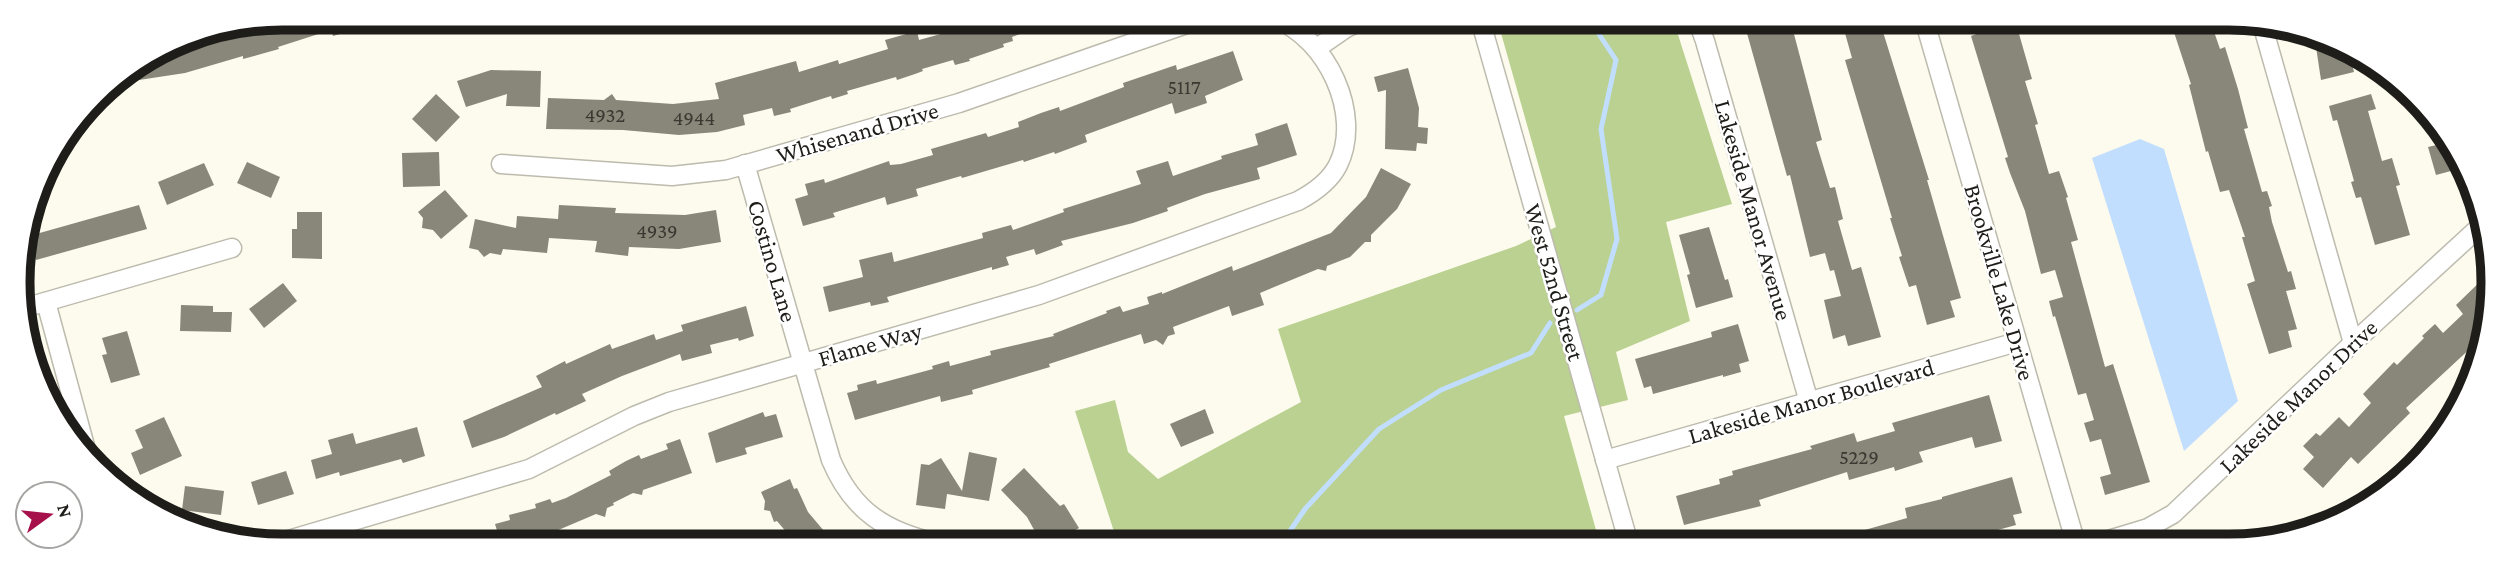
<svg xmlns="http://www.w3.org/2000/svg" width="2511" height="564" font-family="'Crimson Pro',serif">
<rect width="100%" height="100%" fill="#fdfbed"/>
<path fill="#bad191" d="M1497,19H1673L1732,204L1666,222L1690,321L1616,352L1628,400L1564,416L1596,530L1563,544H1118L1075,411L1115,400L1128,452L1158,479L1301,402L1278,329L1516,246L1556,227Z"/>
<path fill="#c2defe" d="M2140,139L2164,149L2238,401L2184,451L2092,158Z"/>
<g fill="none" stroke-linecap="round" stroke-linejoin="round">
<g stroke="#c2defe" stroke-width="5">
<path d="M1577,310L1601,295L1617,239L1601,129L1616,60L1589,19"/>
<path d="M1281,544L1305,509L1379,429L1441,390L1531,353L1550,323"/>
</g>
</g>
<g fill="#89877a">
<path d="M282,18H382V22L333,36L331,30L278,47L279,49L243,59V56L185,73L106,85L181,37Z"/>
<path d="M975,18L1058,20L1012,37L1013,41L1003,44L1004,47L969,59L970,61L955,65L953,60L922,69L923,71L915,74L897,80L896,77L847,91L848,94L832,99L831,96L790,109L791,112L774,116L772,108L743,115L745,125L717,132L679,135L623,130L546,129L548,98L604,100L612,94L616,100L673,104L719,99L715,83L796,61L799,72L838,60L839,64L888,49L885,40L917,31L919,40L977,24Z"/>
<path d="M1743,19H1790L1822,140L1816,142L1830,188L1835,187L1843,219L1838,221L1852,270L1861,267L1881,337L1848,346L1845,335L1833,339L1824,300L1841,296L1834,270L1830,271L1825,253L1810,257L1790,175L1787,176Z"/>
<path d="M1841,19H1879L1929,180H1927L1961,298L1950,301L1955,317L1927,325L1916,285L1909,287L1899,257L1902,256L1890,218H1892L1845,60L1852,58Z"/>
<path d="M1978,19L2015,20L2032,79L2025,81L2038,124L2035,125L2049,174L2059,171L2068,197L2066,198L2078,240L2071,242L2105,367L2113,364L2150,482L2105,495L2100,477L2111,474L2101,439L2090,442L2084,423L2094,420L2086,393L2078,395L2055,316L2053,317L2049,301L2063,297L2055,270L2041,274L2025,211L2010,173L2005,158L2008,157L1971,36L1982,32Z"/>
<path d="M2170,20H2210L2220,49L2225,47L2238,89L2248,128L2244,129L2262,192L2267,191L2272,206L2269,207L2272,222L2288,272L2291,271L2296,289L2286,291L2297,329L2288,331L2292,347L2269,354L2247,284L2255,281L2242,237H2245L2229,190L2220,192L2208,151L2206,152L2189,85L2191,84Z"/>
<path d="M2332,43L2348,49L2354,72L2321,80L2316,47Z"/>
<path d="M1233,51L1243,80L1205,96L1207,103L1175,114L1172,103L1085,135L1087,142L1055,154L1054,152L1024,162L1023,160L962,178L961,176L916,189L918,196L887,205L885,197L833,213L835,217L803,226L795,199L808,195L805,184L824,179L825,183L889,161L890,165L901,164L933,155L931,149L986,133L988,137L1019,127L1018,122L1041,113L1059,107L1060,111L1124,87L1123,83L1176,65L1177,70Z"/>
<path d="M1408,68L1419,108L1418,127L1428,128L1427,144L1417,143L1416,151L1385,149L1386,90L1378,92L1374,77Z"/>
<path d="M491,70L541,71L540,107L506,106L507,94L466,107L457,81Z"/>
<path d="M436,94L460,117L436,142L412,119Z"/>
<path d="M2371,94L2376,109L2368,111L2382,161L2392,158L2400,185L2396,186L2410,235L2375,245L2361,197L2356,198L2351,182L2354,181L2337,120L2333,121L2329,106Z"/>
<path d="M1287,123L1297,155L1257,168L1260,179L1205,194L1167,208L1168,211L1133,223L1061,241L1063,245L1036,255L1034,249L1006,257L1009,265L992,270V267L887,297L889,302L871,306L870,302L829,312L823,287L863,277L859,260L892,252L894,262L983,238L982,233L1011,225L1013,230L1064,212L1063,209L1141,184L1136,171L1168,161L1173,176L1222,159L1221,156L1258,145L1255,134Z"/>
<path d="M2449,142L2462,168L2436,175L2428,147Z"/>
<path d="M439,152L440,186L403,187L402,153Z"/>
<path d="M247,162L280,177L271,198L237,183Z"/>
<path d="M204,163L214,185L167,205L158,182Z"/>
<path d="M1381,168L1411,184L1397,209L1371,235V242H1365L1350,257L1327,266L1326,271L1318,269L1260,293L1264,305L1232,316L1229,306L1173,327L1175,334L1168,336L1163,345L1156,340L1144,344L1141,334L1049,364L1050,367L972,390L973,394L941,402L940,396L855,420L847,393L858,390L857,385L876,380L877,384L933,369L932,366L949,361L950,366L991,355L990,351L1054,336L1053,334L1107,313L1106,311L1120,306L1123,312L1149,304L1147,297L1162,292V294L1232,266L1233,271L1331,233L1366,197Z"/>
<path d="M445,190L468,216L441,239L433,230L422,228L423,218L418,212Z"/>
<path d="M139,205L147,229L36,260L29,236Z"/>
<path d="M559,205L616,208L615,213L685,215L716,210L721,242L679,249L629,247L628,256L595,252L597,241L549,238L547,253L503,249L501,255L490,253L484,257L478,250L469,248L475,219L516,228L517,216L558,219Z"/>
<path d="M297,212H322V259L292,258V229H297Z"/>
<path d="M1709,227L1725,280L1728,279L1733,297L1696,308L1687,275L1690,274L1679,235Z"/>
<path d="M2488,274L2491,317L2483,343L2477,349L2474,345L2406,408L2410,413L2358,464L2351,457L2323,488L2303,469L2314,457L2303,446L2316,433L2320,436L2339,417L2349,427L2371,403L2363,394L2394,362L2397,365L2424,338L2422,336L2435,324L2443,333L2463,314L2456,305Z"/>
<path d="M283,283L297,301L264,328L249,309Z"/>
<path d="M181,305L213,306V312H232L231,332L180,331Z"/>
<path d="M746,306L754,336L739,341L738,338L710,345L712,353L682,361L680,354L622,376L582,394L586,401L556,415L555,413L504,437L472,448L463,421L542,387L536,376L565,361L566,364L610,344L612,349L654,334L656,340L683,331L681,325Z"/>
<path d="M1738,324L1749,361L1739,364L1741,372L1723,377V375L1653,394L1651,386L1644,388L1635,359L1712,337L1711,332Z"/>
<path d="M127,331L140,375L111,383L102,355L107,354L102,338Z"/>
<path d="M1989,395L2002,441L1975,448L1972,437L1919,452L1923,462L1895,471L1894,467L1849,480L1847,472L1759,500L1761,506L1684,525L1676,496L1720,484L1719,479L1733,475L1732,471L1812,449L1810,446L1854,433L1857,442L1895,431L1892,423Z"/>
<path d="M1205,409L1214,433L1181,447L1170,424Z"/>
<path d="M763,412L765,417L776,414L783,437L745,448L747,454L716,463L708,433Z"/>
<path d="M164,417L182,456L140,475L131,453L143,448L135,430Z"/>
<path d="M417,427L425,456L403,463L401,459L340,476L339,472L316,479L311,460L332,454L328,440L353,433L356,444Z"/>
<path d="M680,439L692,473L643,490L642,495L633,493L613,503L614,505L607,508L605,517L596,514L556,531L558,536L529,544H501L495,524L510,520L509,515L536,508L535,504L550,499L552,503L566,498L611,475L609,471L626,461L639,455L641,459L668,449L666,444Z"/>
<path d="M969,452L997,458L989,501L947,494L945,509L916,505L921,464L929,465L941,458L962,491Z"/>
<path d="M1024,468L1060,506L1064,504L1079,528L1054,543L1047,531L1038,537L1027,517L1001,490Z"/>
<path d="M286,471L294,494L258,505L251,482Z"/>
<path d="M2012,477L2022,513L2013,515L2016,525L1947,544H1833V539L1907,518L1905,508L1942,499V497Z"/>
<path d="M790,479L794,489L797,488L808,512L835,544H793V540L777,521L774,522L770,511L764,510L765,501L761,492Z"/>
<path d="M185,486L224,491L221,515L182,510Z"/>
</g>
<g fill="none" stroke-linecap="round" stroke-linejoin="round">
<g stroke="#bdbbae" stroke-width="21">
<g id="minor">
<path d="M1480,19L1629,544"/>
<path d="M1697,19L1705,41L1809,402"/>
<path d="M1924,19L2076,544"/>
<path d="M2261,20L2353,343"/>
<path d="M1317,48L1346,28L1365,19"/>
<path d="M501,164L672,176L726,170L959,103L1201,19"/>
<path d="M745,164L831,460C853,512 886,532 940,544"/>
<path d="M46,302L88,457"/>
<path d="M24,308L232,248"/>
<path d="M1605,460L2017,342"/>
<path d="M275,544L529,469L634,416L669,402L1039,295L1298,201C1313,193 1330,181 1338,165C1363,114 1327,39 1276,19"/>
<path d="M2095,544L2148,528L2173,514L2353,343L2485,222"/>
</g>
</g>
<use href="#minor" stroke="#fff" stroke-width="18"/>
</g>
<g text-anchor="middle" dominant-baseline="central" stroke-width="5" stroke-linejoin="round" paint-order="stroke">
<g font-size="21" fill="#393831">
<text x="1184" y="87">5117</text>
<text x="605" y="115">4932</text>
<text x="694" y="118">4944</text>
<text x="657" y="231">4939</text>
<text x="1859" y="457">5229</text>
</g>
<g font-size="24" fill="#1e1d19" stroke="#fff">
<text transform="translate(857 132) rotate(-16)">Whisenand Drive</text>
<text transform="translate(1754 210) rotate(74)">Lakeside Manor Avenue</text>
<text transform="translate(773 261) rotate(74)">Costino Lane</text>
<text transform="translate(1555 282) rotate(74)">West 52nd Street</text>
<text transform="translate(2000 282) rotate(74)">Brookville Lake Drive</text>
<text transform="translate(870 344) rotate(-16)">Flame Way</text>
<text transform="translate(2298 396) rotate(-44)">Lakeside Manor Drive</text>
<text transform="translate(1811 401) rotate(-16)">Lakeside Manor Boulevard</text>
</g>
</g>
<path d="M0 0H2511V564H0ZM282 30H2229A252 252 0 0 1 2481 282V282A252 252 0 0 1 2229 534H282A252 252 0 0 1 30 282V282A252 252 0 0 1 282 30Z" fill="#fff" fill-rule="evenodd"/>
<path fill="none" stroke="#1e1d19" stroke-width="9" d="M282 30H2229A252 252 0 0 1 2481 282V282A252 252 0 0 1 2229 534H282A252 252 0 0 1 30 282V282A252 252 0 0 1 282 30Z"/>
<g transform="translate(49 515) rotate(75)"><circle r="33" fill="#ffffff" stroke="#a5a5a3" stroke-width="2"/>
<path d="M0-5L12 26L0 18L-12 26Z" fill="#a6114b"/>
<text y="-10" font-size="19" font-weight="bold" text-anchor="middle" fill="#1e1d19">N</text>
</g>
</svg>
